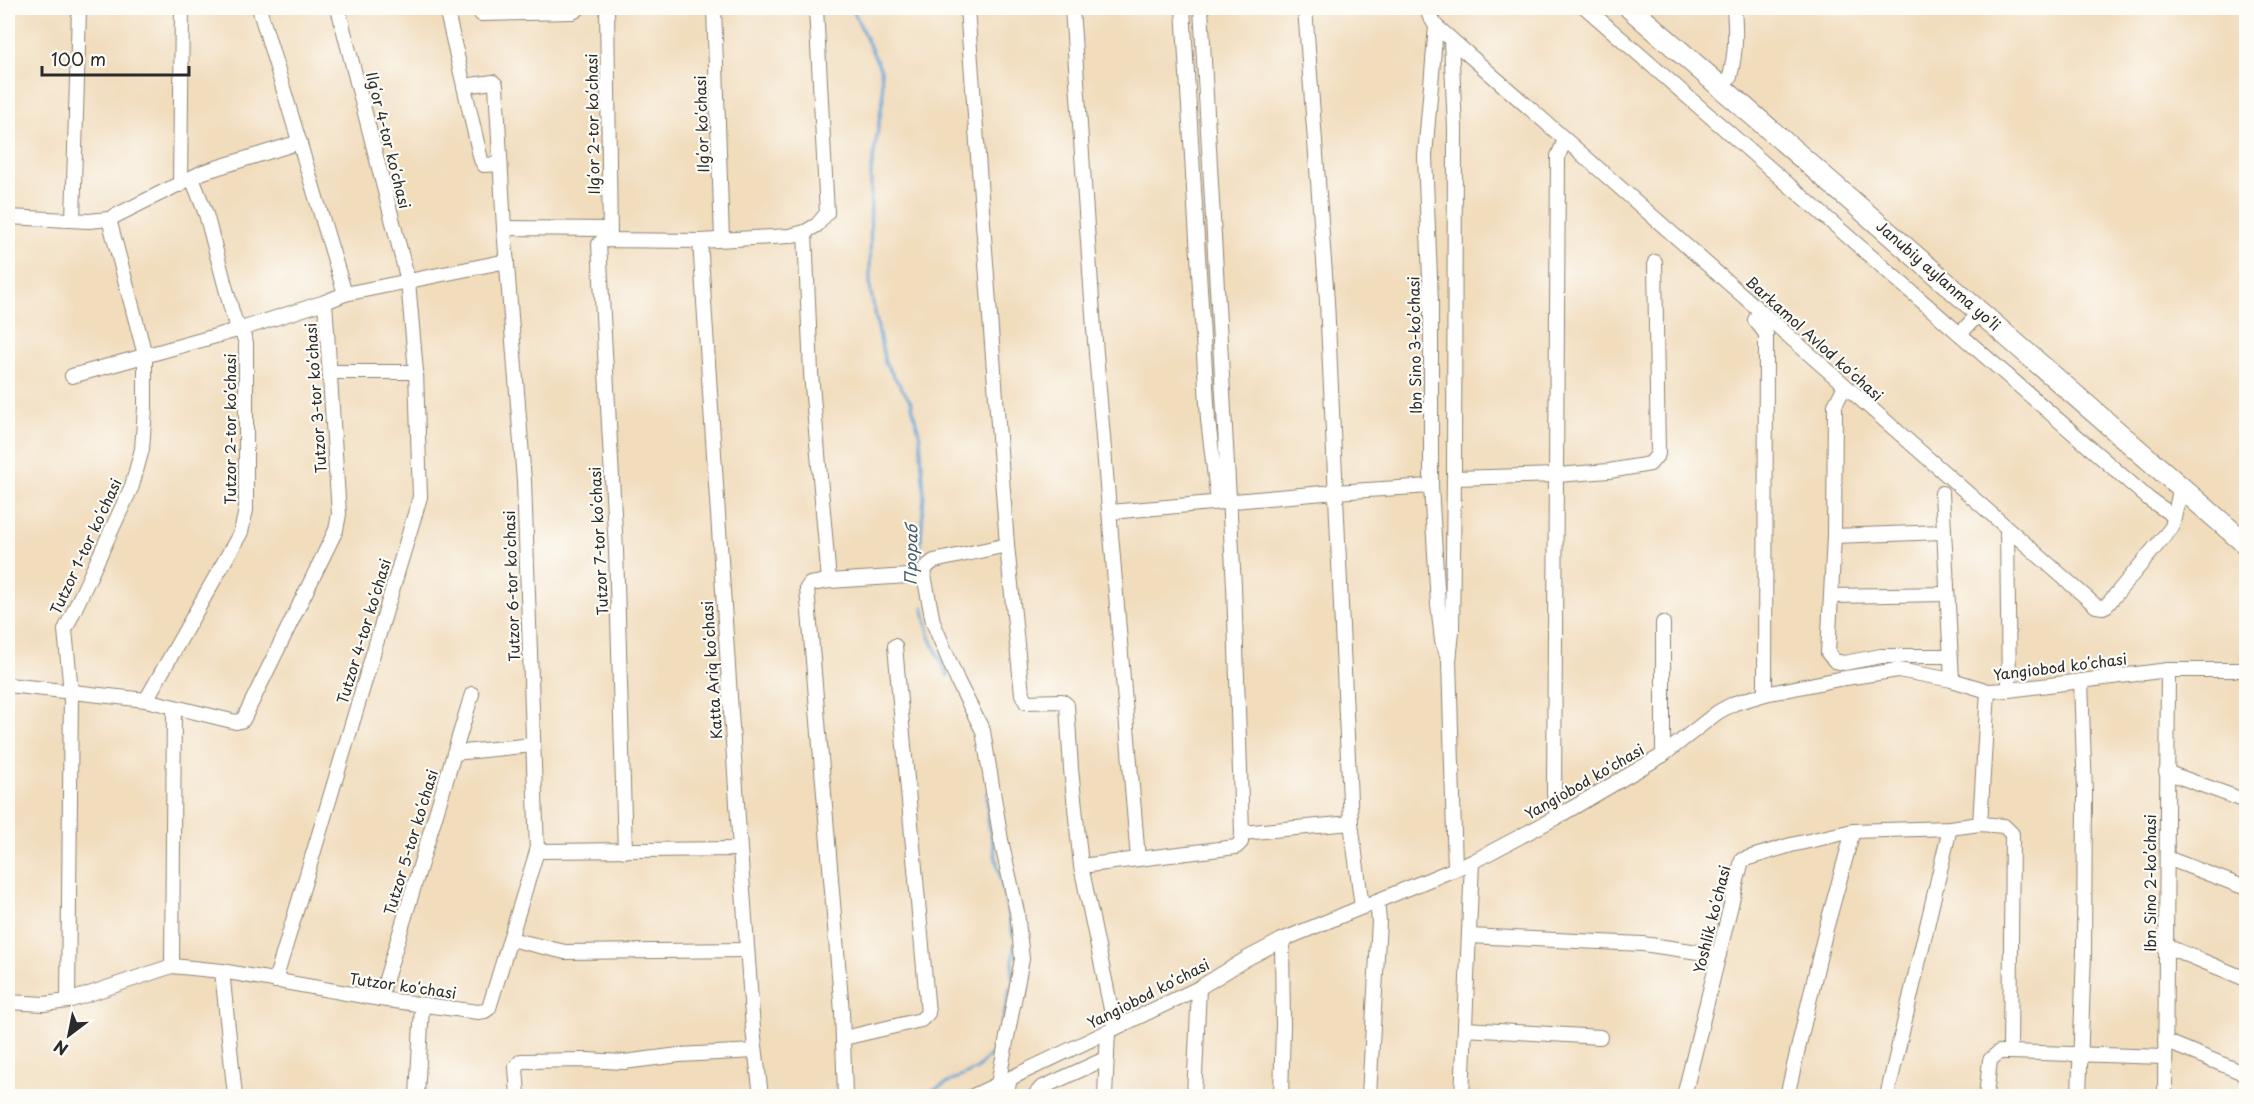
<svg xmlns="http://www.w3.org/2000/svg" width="2254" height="1104" font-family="'Playpen Sans',sans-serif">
<rect width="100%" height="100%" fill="#fdfcf7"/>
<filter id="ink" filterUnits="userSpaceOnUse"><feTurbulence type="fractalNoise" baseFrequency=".0167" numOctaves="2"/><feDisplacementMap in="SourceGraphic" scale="12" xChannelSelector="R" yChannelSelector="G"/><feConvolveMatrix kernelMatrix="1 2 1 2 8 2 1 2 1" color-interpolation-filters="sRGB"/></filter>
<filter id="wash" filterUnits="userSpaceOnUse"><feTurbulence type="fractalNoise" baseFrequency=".008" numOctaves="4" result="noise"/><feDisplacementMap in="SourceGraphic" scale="24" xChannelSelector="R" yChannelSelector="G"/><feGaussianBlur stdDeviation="1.35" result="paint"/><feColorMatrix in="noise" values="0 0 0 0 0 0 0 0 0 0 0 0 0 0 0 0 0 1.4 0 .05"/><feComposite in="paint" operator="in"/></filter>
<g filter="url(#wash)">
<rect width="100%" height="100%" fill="#f1dcbc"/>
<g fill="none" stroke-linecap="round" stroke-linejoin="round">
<g stroke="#60a1d3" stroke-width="3">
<path d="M852,8L881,70L883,97L871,173L870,288L885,363L911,402L920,437L924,494L919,571"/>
<path d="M923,607L930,637L948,676"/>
<path d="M973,725L978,742"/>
<path d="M987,792L988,821L1013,936"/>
<path d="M1012,977L1014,945"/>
<path d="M920,1096L977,1069L997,1047L1010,987"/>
</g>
</g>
</g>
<g filter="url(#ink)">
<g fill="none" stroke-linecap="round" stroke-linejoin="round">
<g stroke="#8e8474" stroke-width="16">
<g id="minor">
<path d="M446,8L481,160L484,165L500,164"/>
<path d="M607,8L610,240"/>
<path d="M714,8L722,239"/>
<path d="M816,8L827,213L817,225L805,232L811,373L829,581"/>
<path d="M967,8L1007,545L1022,694L1026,702L1062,701L1067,705L1071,769L1081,866L1115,1028"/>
<path d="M1072,8L1094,329L1138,859"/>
<path d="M1183,8L1208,420L1218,502"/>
<path d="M1201,8L1234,586L1242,833"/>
<path d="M1432,8L1429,15L1436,26L2096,606L2103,607L2107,605L2172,527L2181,486"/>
<path d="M1586,8L2150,500L2174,516"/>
<path d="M481,14L573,12L579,8"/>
<path d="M1436,26L1425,156L1431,303V486L1438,604L1442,641L1448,657"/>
<path d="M1451,40L1455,129L1454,478L1452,632L1449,661L1455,869"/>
<path d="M1730,77C1736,51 1736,34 1734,8"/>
<path d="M464,86L493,82L496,85L504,228L524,481L537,851L510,939"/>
<path d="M180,185L182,8"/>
<path d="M8,217L89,221L109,219L203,172L300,142"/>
<path d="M73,220L79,8"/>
<path d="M504,228L609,229"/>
<path d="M700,241L740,849L753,1029L761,1096"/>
<path d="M345,294L507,261"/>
<path d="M1760,311L1755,320L1766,334L1765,694"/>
<path d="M1960,334L1981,311"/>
<path d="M331,372H416"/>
<path d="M72,376L241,329L325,302"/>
<path d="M1845,386L1835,405L1834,536L1828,653L1835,661L1844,663L1881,656H1950"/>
<path d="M1454,478L1557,475L1609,471L1650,464L1658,454L1655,262"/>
<path d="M1942,493L1952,680"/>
<path d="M1110,512L1335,492L1431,486"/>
<path d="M2007,530L2009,690"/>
<path d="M1834,536L1943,532"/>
<path d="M1831,596L1947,594"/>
<path d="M8,685L146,700L236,722L243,720L336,530L339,514L325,302L345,294L259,8"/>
<path d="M146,700L241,532L246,510V343C243,332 236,325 233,315L206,214L192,178"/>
<path d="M454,753L533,745"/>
<path d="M1663,755V623"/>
<path d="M2166,772L2246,801"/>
<path d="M1557,817L1554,793L1558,156L1565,140"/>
<path d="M1351,823L1362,907"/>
<path d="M1980,824L2004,826L2012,834L2010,1052H1999L1990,1060L1986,1096"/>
<path d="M537,851L740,849"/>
<path d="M625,851L616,550L599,244L603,240L700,241L789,236L805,232"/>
<path d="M2167,858L2246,888"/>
<path d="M1081,866L1236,847L1241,842L1242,833L1351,823L1327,301L1305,8"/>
<path d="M1469,936L1643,944L1719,955"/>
<path d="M2166,946L2246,979"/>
<path d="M172,966L174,707"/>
<path d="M222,971L235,1096"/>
<path d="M275,981L420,497L416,372L408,281L338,8"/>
<path d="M380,999L472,694"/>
<path d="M68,1001L71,692L65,630L132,486L142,449L145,408V355L109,219"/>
<path d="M8,1002L44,1004L68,1001L172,966L222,971L380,999L478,1012L485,1011L489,1008L510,939L565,952L747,950"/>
<path d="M1465,1029L1600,1037"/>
<path d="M844,1038L921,1020L928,1013L895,646"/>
<path d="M2165,1041L2246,1074"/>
<path d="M2010,1052L2164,1057"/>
<path d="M998,1084L1022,959L1017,912L1001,840L983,731L958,682L933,622L924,575L926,567L934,561L1007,545"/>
<path d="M417,1096L422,1006"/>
<path d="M518,1096L516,1067L521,1061L586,1060L624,1062L679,1055L755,1051"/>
<path d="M845,1096L842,1012L807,588L810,584L829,581L924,575"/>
<path d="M973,1096L1199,988L1246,959L1282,940L1472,862L1557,817L1663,755L1718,712L1735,703L1765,694L1839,679L1898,670L1952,680L1988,691L2009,690L2168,670H2246"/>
<path d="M1006,1096L1010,1079"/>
<path d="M1034,1096L1041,1088L1107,1058"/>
<path d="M1105,1096L1108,1032"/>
<path d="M1194,1096L1199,988"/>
<path d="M1281,1096L1283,1026L1282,940"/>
<path d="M1369,1096L1379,921L1377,901"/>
<path d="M1462,1096L1472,862"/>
<path d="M1684,1096L1742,860L1791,845L1853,831L1950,828L1980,824L1988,691"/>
<path d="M1787,1096L1826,929L1853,831"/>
<path d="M1887,1096L1950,828"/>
<path d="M2079,1096L2084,952L2085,793L2081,681"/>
<path d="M2165,1096L2168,670"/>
</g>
</g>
<g stroke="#8e8474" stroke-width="23">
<path id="highway" d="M1630,8L2246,544"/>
</g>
<use href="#minor" stroke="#fff" stroke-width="14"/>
<use href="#highway" stroke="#fff" stroke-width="21"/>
</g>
</g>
<g text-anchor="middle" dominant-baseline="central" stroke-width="4.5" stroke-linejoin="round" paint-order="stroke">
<g font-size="15" fill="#2b2b2b" stroke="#fdfcf7">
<text transform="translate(592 124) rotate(-91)">Ilgʻor 2-tor koʻchasi</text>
<text transform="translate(701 124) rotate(-92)">Ilgʻor koʻchasi</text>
<text transform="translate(389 140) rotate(76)">Ilgʻor 4-tor koʻchasi</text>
<text transform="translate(1939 275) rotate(41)">Janubiy aylanma yoʻli</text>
<text transform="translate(1815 338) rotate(42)">Barkamol Avlod koʻchasi</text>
<text transform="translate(1414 345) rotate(-91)">Ibn Sino 3-koʼchasi</text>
<text transform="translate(315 398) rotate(-94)">Tutzor 3-tor koʻchasi</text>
<text transform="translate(229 429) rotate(-90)">Tutzor 2-tor koʻchasi</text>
<text transform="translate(598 541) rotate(-93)">Tutzor 7-tor koʻchasi</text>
<text transform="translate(85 546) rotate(-65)">Tutzor 1-tor koʻchasi</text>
<text transform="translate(511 586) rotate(-92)">Tutzor 6-tor koʻchasi</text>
<text transform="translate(363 631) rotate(-73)">Tutzor 4-tor koʻchasi</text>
<text transform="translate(2060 666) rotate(-7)">Yangiobod koʻchasi</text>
<text transform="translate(711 670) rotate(-94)">Katta Ariq koʻchasi</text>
<text transform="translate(1584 781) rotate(-30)">Yangiobod koʻchasi</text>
<text transform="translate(410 842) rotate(-73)">Tutzor 5-tor koʻchasi</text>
<text transform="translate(2149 883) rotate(-90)">Ibn Sino 2-koʼchasi</text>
<text transform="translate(1711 919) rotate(-76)">Yoshlik koʻchasi</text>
<text transform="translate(403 985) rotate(8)">Tutzor koʻchasi</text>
<text transform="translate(1148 993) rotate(-27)">Yangiobod koʻchasi</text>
</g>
<g font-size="16" font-style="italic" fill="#405a6e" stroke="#fdfcf7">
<text transform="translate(910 555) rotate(-89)">Прораб</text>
</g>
</g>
<rect width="2254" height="1104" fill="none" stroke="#fdfcf7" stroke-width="30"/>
<g transform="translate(69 1035) rotate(212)" stroke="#fdfcf7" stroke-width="4.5" paint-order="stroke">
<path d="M0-4.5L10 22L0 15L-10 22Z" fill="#2b2b2b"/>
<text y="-9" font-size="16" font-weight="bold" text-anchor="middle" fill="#2b2b2b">N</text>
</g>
<path d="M42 66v9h147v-9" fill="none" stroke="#2b2b2b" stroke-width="3"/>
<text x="51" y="66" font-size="18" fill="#2b2b2b" stroke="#fdfcf7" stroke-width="4.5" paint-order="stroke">100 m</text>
</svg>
